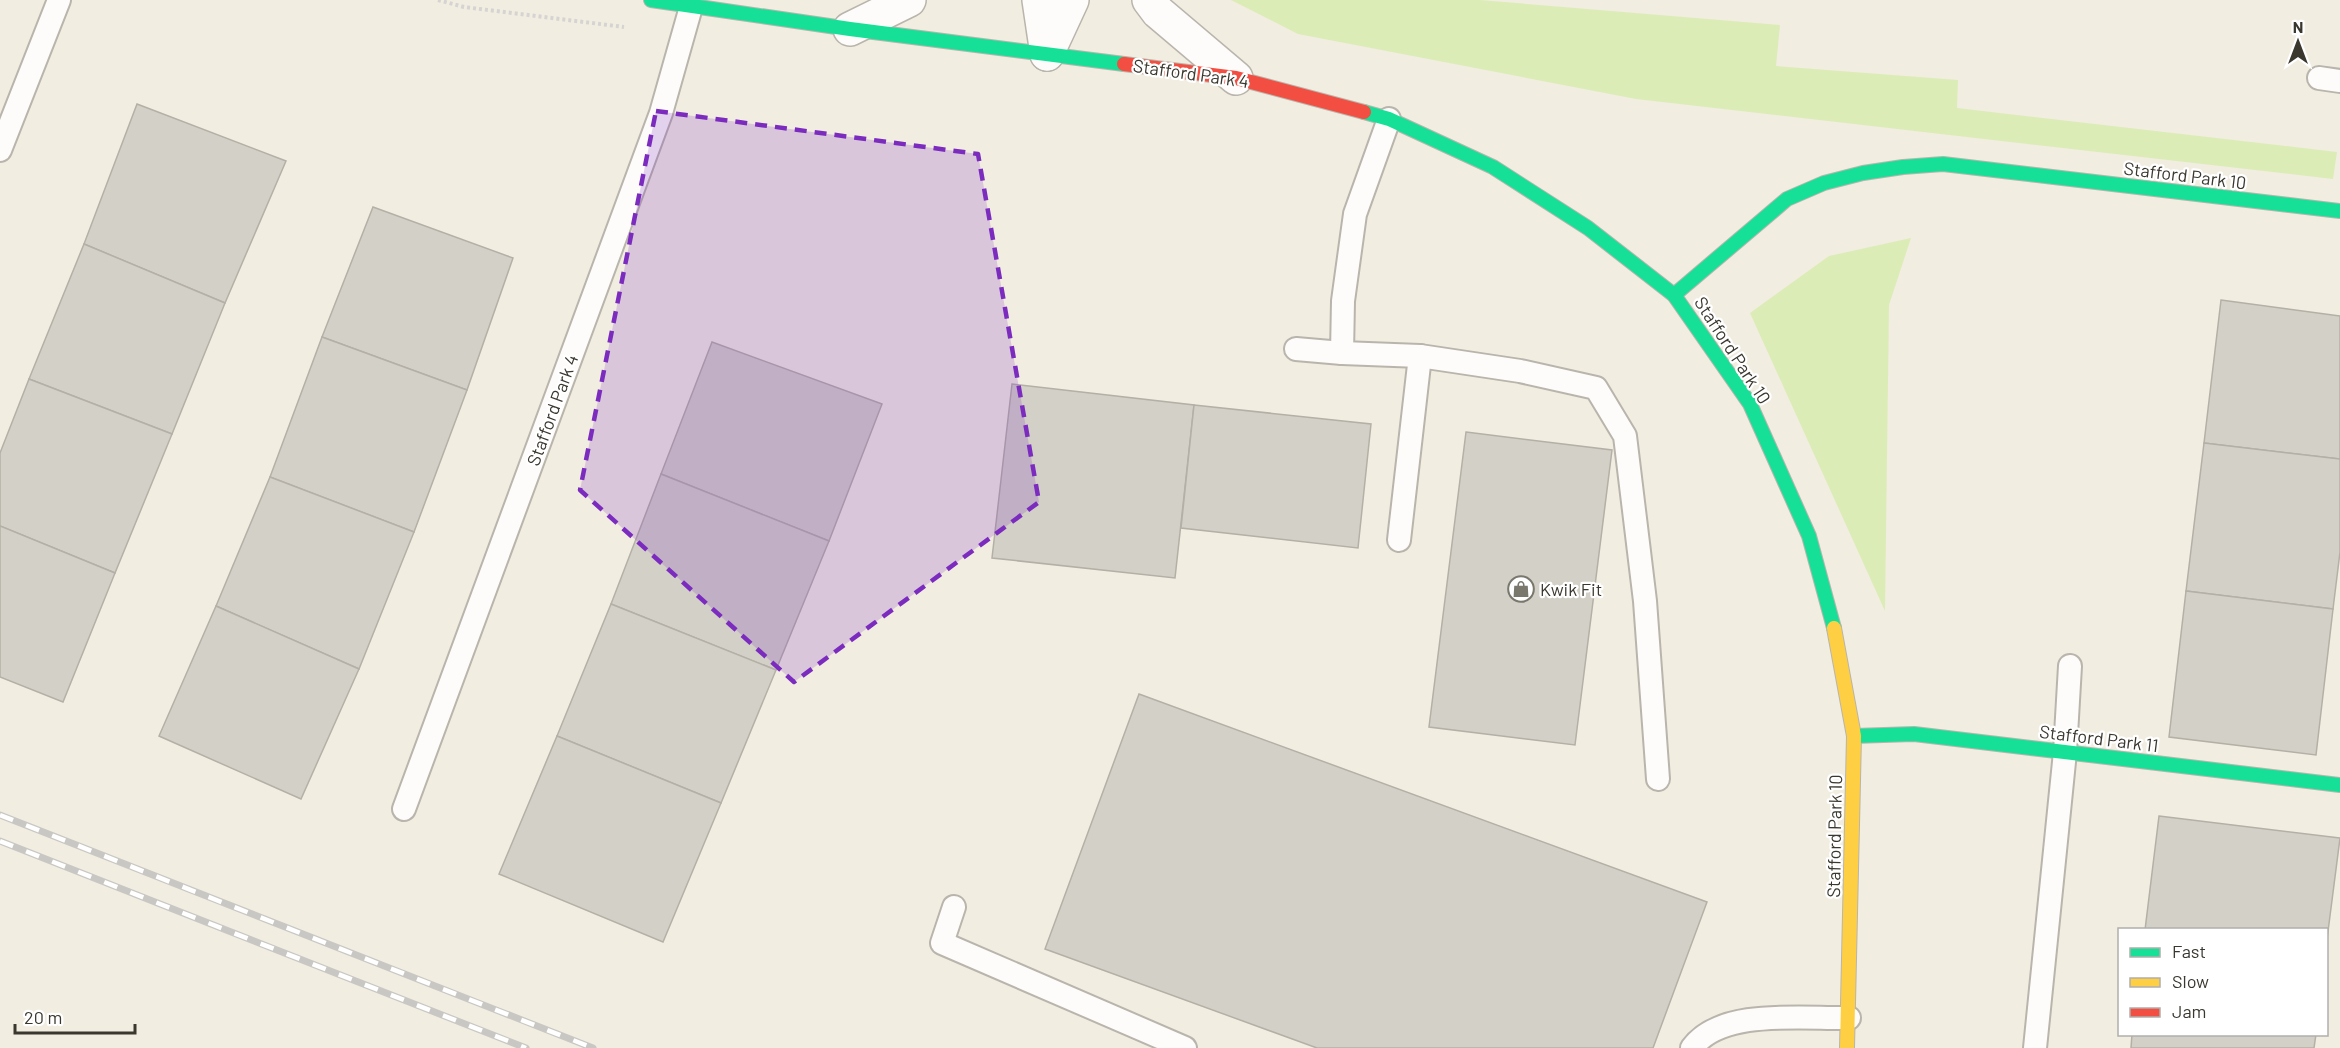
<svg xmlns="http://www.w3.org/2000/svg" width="2340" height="1048" font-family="Barlow,sans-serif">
<rect width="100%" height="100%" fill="#f2ede1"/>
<g fill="#dcecb7">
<path d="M1231,0H1480L1780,25L1776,66L1958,80L1957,108L2337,152L2333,179L1636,99L1298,34Z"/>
<path d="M1911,238L1889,305L1885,611L1750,313L1829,256Z"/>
</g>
<g fill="#d3d0c7" stroke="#b4b0a7" stroke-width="1.5">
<path d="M137,104L286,161L225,303L84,244Z"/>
<path d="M373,207L513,258L467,390L322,337Z"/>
<path d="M84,244L225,303L172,434L29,379Z"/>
<path d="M2221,300L2340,316V459L2204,443Z"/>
<path d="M322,337L467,390L414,532L270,477Z"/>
<path d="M712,342L882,404L829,541L661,474Z"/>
<path d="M29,379L172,434L115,573L0,526V453Z"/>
<path d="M1012,384L1194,405L1175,578L992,558Z"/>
<path d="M1194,405L1371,424L1358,548L1181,528Z"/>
<path d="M1466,432L1612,450L1575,745L1429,727Z"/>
<path d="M2204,443L2340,459V552L2333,609L2186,591Z"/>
<path d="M661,474L829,541L776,670L611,604Z"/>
<path d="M270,477L414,532L359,669L216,606Z"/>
<path d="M0,526L115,573L63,702L0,677Z"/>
<path d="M2186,591L2333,609L2316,755L2169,737Z"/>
<path d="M611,604L776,670L721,803L557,736Z"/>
<path d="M216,606L359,669L301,799L159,736Z"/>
<path d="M1139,694L1707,902L1653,1048H1317L1045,949Z"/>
<path d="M557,736L721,803L663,942L499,874Z"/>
<path d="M2159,816L2340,838L2326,947V930H2145Z"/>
<path d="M2132,1034H2316L2314,1048H2131Z"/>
</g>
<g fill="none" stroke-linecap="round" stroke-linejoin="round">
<g stroke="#b9b5ac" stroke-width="26">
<g id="lane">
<path d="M2319,78L2340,81"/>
<path d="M0,150L59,0"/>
<path d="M1296,349L1342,353L1343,301L1355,214L1389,119"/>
<path d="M1342,353L1420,356L1520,371L1596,388L1625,436L1645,601L1658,779"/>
<path d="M1399,540L1420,356"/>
<path d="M404,809L661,113L691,7"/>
<path d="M954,907L942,943L1185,1048"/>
<path d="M1692,1048C1721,1008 1803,1019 1849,1018"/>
<path d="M2035,1048L2065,752L2070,666"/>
</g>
</g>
<g stroke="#b9b5ac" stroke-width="36">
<g id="street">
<path d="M1039,0L1047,54"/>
<path d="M1149,0L1158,12L1236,78"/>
<path d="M850,29L909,0"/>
<path d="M1047,54L1072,0"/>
</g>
</g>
<g stroke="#b9b5ac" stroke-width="16">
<g id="fast">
<path d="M651,0L850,29L1124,64"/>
<path d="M1364,112L1389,119L1493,167L1588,228L1674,295L1750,404L1809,536L1834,628"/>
<path d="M1674,295L1787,199L1824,183L1863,173L1903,167L1943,164L2340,211"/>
<path d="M1854,736L1914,734L2340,785"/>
</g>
</g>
<g stroke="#b9b5ac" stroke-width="16">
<path id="slow" d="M1834,628L1854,736L1847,1048"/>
</g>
<g stroke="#b9b5ac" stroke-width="16">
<path id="jam" d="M1124,64L1236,78L1364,112"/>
</g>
<path stroke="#d6d4d2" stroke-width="4" stroke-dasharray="3 3" stroke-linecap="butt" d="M438,0L464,7L624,27"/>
<use href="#lane" stroke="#fdfcfa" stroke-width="22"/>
<use href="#street" stroke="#fdfcfa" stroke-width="33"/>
<use href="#fast" stroke="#16e098" stroke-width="14"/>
<use href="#slow" stroke="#ffcf43" stroke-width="14"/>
<use href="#jam" stroke="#f24e42" stroke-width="14"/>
<g stroke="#c8c7c4" stroke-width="7">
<g id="rail">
<path d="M0,815L593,1048"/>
<path d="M0,841L526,1048"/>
</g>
</g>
<use href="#rail" stroke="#fff" stroke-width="4.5" stroke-dasharray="14" stroke-linecap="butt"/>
</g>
<path fill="#7b2cbf" fill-opacity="0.2" stroke="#7b2cbf" stroke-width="4.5" stroke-dasharray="12 8" stroke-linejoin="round" d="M656,111L978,154L1039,502L794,682L580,490Z"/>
<defs>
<g id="shop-ring" transform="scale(1.35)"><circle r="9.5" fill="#fff" stroke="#7a776d" stroke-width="1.5"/><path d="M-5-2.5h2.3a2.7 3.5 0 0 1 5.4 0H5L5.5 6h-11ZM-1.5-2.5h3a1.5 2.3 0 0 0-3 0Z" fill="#7a776d"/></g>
</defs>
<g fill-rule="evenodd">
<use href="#shop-ring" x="1521" y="589"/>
</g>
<g text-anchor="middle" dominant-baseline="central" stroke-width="4.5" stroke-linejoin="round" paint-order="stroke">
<g font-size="18" fill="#3a372f" stroke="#fff">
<text transform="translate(1191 73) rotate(8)">Stafford Park 4</text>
<text transform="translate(2185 175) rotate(7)">Stafford Park 10</text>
<text transform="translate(1733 350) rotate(57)">Stafford Park 10</text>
<text transform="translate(552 410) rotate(-70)">Stafford Park 4</text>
<text transform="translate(2099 738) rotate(7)">Stafford Park 11</text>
<text transform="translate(1834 836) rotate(-89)">Stafford Park 10</text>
</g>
<g font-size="18" fill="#3a372f" stroke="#fff" text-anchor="start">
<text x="1540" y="589">Kwik Fit</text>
</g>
</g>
<rect x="2118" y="928" width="210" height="108" fill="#ffffff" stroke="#b0afac" stroke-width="1.5"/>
<rect x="2130" y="948" width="30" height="9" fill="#16e098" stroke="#b0afac" stroke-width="1.5"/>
<text x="2172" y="958" font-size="18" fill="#3a372f">Fast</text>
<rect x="2130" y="978" width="30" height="9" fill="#ffcf43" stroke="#b0afac" stroke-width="1.5"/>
<text x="2172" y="988" font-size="18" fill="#3a372f">Slow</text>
<rect x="2130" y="1008" width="30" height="9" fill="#f24e42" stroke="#b0afac" stroke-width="1.5"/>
<text x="2172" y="1018" font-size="18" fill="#3a372f">Jam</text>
<g transform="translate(2298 42)" stroke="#ffffff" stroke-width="4.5" paint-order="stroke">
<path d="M0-4.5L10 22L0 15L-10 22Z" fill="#3a372f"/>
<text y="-9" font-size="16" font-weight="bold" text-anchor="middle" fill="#3a372f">N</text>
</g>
<path d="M15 1024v9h120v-9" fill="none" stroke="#3a372f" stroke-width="3"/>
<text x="24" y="1024" font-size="18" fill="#3a372f" stroke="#ffffff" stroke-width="4.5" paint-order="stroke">20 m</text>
</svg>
